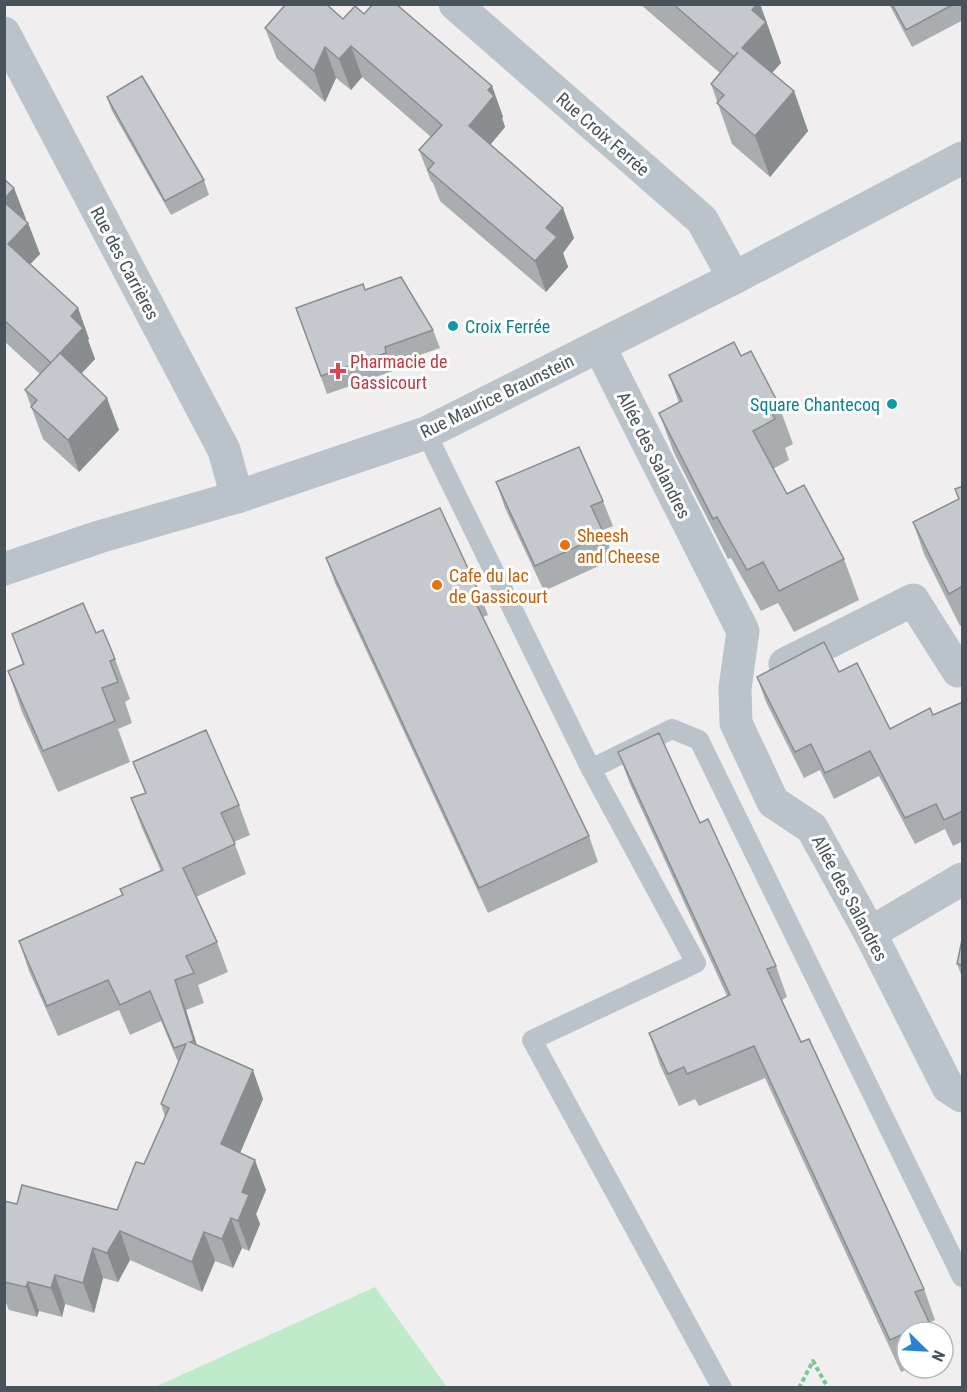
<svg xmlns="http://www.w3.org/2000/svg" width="967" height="1392" font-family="'Roboto Condensed',sans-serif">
<rect width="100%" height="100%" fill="#f0eeee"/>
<path fill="#bfebcb" d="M375,1287L447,1387H155Z"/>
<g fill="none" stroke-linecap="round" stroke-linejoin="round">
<path stroke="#7ac698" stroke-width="4" stroke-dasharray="4.5 3" stroke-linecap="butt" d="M799,1388L813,1361L828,1388"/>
<g stroke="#bac3c9" stroke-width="20">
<path d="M426,433L591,769L672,729L699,740L962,1277"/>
<path d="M591,769L696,963L532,1040L722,1388"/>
</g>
<g stroke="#bac3c9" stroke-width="33">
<path d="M455,4L702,220L734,278"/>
<path d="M4,33L224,450L237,497"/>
<path d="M599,346L743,631L735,688L736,723L773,802L812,828L870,933L948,1087L962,1096"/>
<path d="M4,569L99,537L237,497L426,433L734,278L962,158"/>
<path d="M785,664L913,600L958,671L962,669"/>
<path d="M870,933L962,879"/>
</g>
</g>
<g fill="#a9adb0">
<path d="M640,4H760L781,63L772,73L794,91L808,131L770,177L732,144L711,84L720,73Z"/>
<path d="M889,4H963V20L912,47Z"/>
<path d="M364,14L492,86L503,117L502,118L505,127L490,145L574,238L563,253L568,267L546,292L440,201L433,183L431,181L419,150L431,137L362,77L351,90L336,78L325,102L277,59L265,28L343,19Z"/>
<path d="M107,97L204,180L209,195L171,215L112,111Z"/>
<path d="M4,179L14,188L25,220L28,223L40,254L30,264L78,308L89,339L88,340L95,359L81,374L119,430L79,472L43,439L25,390L40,374L4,341Z"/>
<path d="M365,290L433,330L440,348L391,365L393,371L327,394L296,308Z"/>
<path d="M741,356L778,403L793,444L785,448L789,460L773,469L787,494L844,559L859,600L794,632L778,603L761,611L731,558L728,559L674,453L659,413L679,403L669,375Z"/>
<path d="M496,482L603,501L613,526L603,530L614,559L544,591L505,508Z"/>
<path d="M963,486V625L960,626L924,554L913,522L959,499Z"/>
<path d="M326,558L478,590L488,615L483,617L589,836L598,862L488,913L335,583Z"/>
<path d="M96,633L115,659L130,699L125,702L132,723L118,729L130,762L58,792L22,712L8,671L23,665L12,634Z"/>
<path d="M839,672L890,729L933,715L963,702V841L953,846L945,829L915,844L879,776L834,799L820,770L804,778L766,702L757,677Z"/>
<path d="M618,752L700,823L776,966L787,997L782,1000L801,1042L924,1289L935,1320L929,1323L933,1332H907V1368H910L901,1372L765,1078L699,1106L695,1099L679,1106L660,1065L649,1033L727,996L630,784Z"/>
<path d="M133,762L239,805L250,835L234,842L246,874L196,897L217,942L228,972L198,985L204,1003L186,1010L197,1046L263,1099L240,1153L266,1190L256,1214L260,1224L249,1251L242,1248L233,1268L215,1261L202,1292L130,1260L118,1282L103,1278L94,1313L65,1304L62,1317L39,1311L37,1317L9,1310L6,1303L4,1302V1201L17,1204L117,1210L144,1164L165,1117L161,1104L178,1062L161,1021L130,1035L119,1010L58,1036L29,971L19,941L122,895L120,889L161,871L142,828L131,798L145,793Z"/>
<path d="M963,935V979L957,964Z"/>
</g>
<g fill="#8a8d90">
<path d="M757,4H760L781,63L757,89L742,48L752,10Z"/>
<path d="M351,46L362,77L351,90L339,59Z"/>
<path d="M325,47L336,78L325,102L314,71Z"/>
<path d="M492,86L503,117L502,118L505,127L480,157L469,126L488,90Z"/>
<path d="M794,91L808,131L770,177L755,136Z"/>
<path d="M14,188L26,219L14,232L4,205V199Z"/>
<path d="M563,208L574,238L563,253L568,267L546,292L535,261L546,228Z"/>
<path d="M28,223L40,254L20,275L8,244Z"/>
<path d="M78,308L89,339L88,340L95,359L62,394L51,363L71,316Z"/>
<path d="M107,398L119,430L79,472L68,440Z"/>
<path d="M175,980L186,1010L205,1071L194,1041Z"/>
<path d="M253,1070L263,1099L231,1174L221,1144Z"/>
<path d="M255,1160L266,1190L256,1214L260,1224L249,1251L238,1221L242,1192Z"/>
<path d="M231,1218L242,1248L233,1268L222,1239Z"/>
<path d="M120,1231L130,1260L118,1282L107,1253Z"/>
<path d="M204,1232L215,1261L202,1292L192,1262Z"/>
<path d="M93,1248L103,1278L94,1313L83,1283Z"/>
<path d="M55,1275L65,1304L62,1317L51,1288Z"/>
<path d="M28,1282L39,1311L37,1317L26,1287Z"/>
</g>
<g fill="#c5c9cd" stroke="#8a8d90" stroke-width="1.5">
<path d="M286,4H326L343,19L355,6L364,14L373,4H396L492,86L488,90L494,96L469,126L563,208L546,228L557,237L535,261L428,170L434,163L419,150L442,125L351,46L339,59L325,47L314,71L265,28Z"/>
<path d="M673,4H757L752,10L766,22L742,48L794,91L755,136L717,103L724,95L711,84L738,52L734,57Z"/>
<path d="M892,4H954L906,30Z"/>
<path d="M142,76L204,180L165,201L107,97Z"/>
<path d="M4,179L14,188L4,199Z"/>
<path d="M4,202L28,223L8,244L78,308L71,316L83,328L51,363L4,320Z"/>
<path d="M401,277L433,330L385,347L386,353L321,376L296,308L363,284L365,290Z"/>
<path d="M734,342L741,356L751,351L778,403L769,407L775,419L753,431L787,494L804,485L844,559L779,591L763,562L747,570L717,517L713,519L659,413L682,401L669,375Z"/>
<path d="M60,353L107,398L68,440L31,407L37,400L25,390Z"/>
<path d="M579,447L603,501L591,506L604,534L535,566L496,482Z"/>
<path d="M963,486V586L949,594L913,522L959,499L955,489Z"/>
<path d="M440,508L478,590L471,593L589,836L479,888L326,558Z"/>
<path d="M83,603L96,633L103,630L115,659L110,661L118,682L102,688L115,721L43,751L8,671L24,664L12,634Z"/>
<path d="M824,642L839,672L857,663L890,729L930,708L933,715L963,702V811L944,820L936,804L905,818L870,751L825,773L811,744L795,752L757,677Z"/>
<path d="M206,730L239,805L221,813L235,844L183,868L217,942L186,956L194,973L175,980L194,1041L190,1042L253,1070L221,1144L255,1160L242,1192L249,1195L238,1221L231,1218L222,1239L204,1232L192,1262L120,1231L107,1253L93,1248L83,1283L55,1275L51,1288L28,1282L26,1287L4,1282V1201L17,1204L22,1185L117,1210L136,1162L144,1164L169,1108L161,1104L186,1044L174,1048L150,991L120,1005L108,980L47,1006L19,941L123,895L120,889L163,870L131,798L146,793L133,762Z"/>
<path d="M659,733L700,823L708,819L776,966L767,969L801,1042L809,1039L924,1289L915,1292L929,1322L890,1340L754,1046L687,1074L684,1067L668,1074L649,1033L730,995L618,752Z"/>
<path d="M963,935V965L957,964Z"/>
</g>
<g fill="#0f9aa8" stroke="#fff" stroke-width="2">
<circle cx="453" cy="326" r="6"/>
<circle cx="892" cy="404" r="6"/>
</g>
<path fill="#e0444e" stroke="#fff" stroke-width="2" d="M335 362h6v6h6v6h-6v6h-6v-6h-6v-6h6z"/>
<g fill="#e8710a" stroke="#fff" stroke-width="2">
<circle cx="565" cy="545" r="6"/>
<circle cx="437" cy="585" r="6"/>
</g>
<g text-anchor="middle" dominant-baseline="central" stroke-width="6" stroke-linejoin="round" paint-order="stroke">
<g font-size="18" fill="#475359" stroke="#fff">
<text transform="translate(603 134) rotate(41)">Rue Croix Ferrée</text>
<text transform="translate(125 263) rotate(62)">Rue des Carrières</text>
<text transform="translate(497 396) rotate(-26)">Rue Maurice Braunstein</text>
<text transform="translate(654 455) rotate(63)">Allée des Salandres</text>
<text transform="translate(850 898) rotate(62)">Allée des Salandres</text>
</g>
<g font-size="18" fill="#0d838f" stroke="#fff" text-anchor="start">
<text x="465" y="326">Croix Ferrée</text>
<text x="880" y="404" text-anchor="end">Square Chantecoq</text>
</g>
<g font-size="18" fill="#be3a42" stroke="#fff" text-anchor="start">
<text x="350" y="361">Pharmacie de<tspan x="350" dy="21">Gassicourt</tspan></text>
</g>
<g font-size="18" fill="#c56008" stroke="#fff" text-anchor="start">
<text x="577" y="535">Sheesh<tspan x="577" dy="21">and Cheese</tspan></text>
<text x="449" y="575">Cafe du lac<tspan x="449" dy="21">de Gassicourt</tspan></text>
</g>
</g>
<rect width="967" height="1392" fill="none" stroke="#475359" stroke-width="12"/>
<g transform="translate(925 1350) rotate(114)"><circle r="28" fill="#ffffff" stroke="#b5babd" stroke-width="1.5"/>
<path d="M0-4.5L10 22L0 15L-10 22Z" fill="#2884d0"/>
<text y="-9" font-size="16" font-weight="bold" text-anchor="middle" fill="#475359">N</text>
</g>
</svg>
